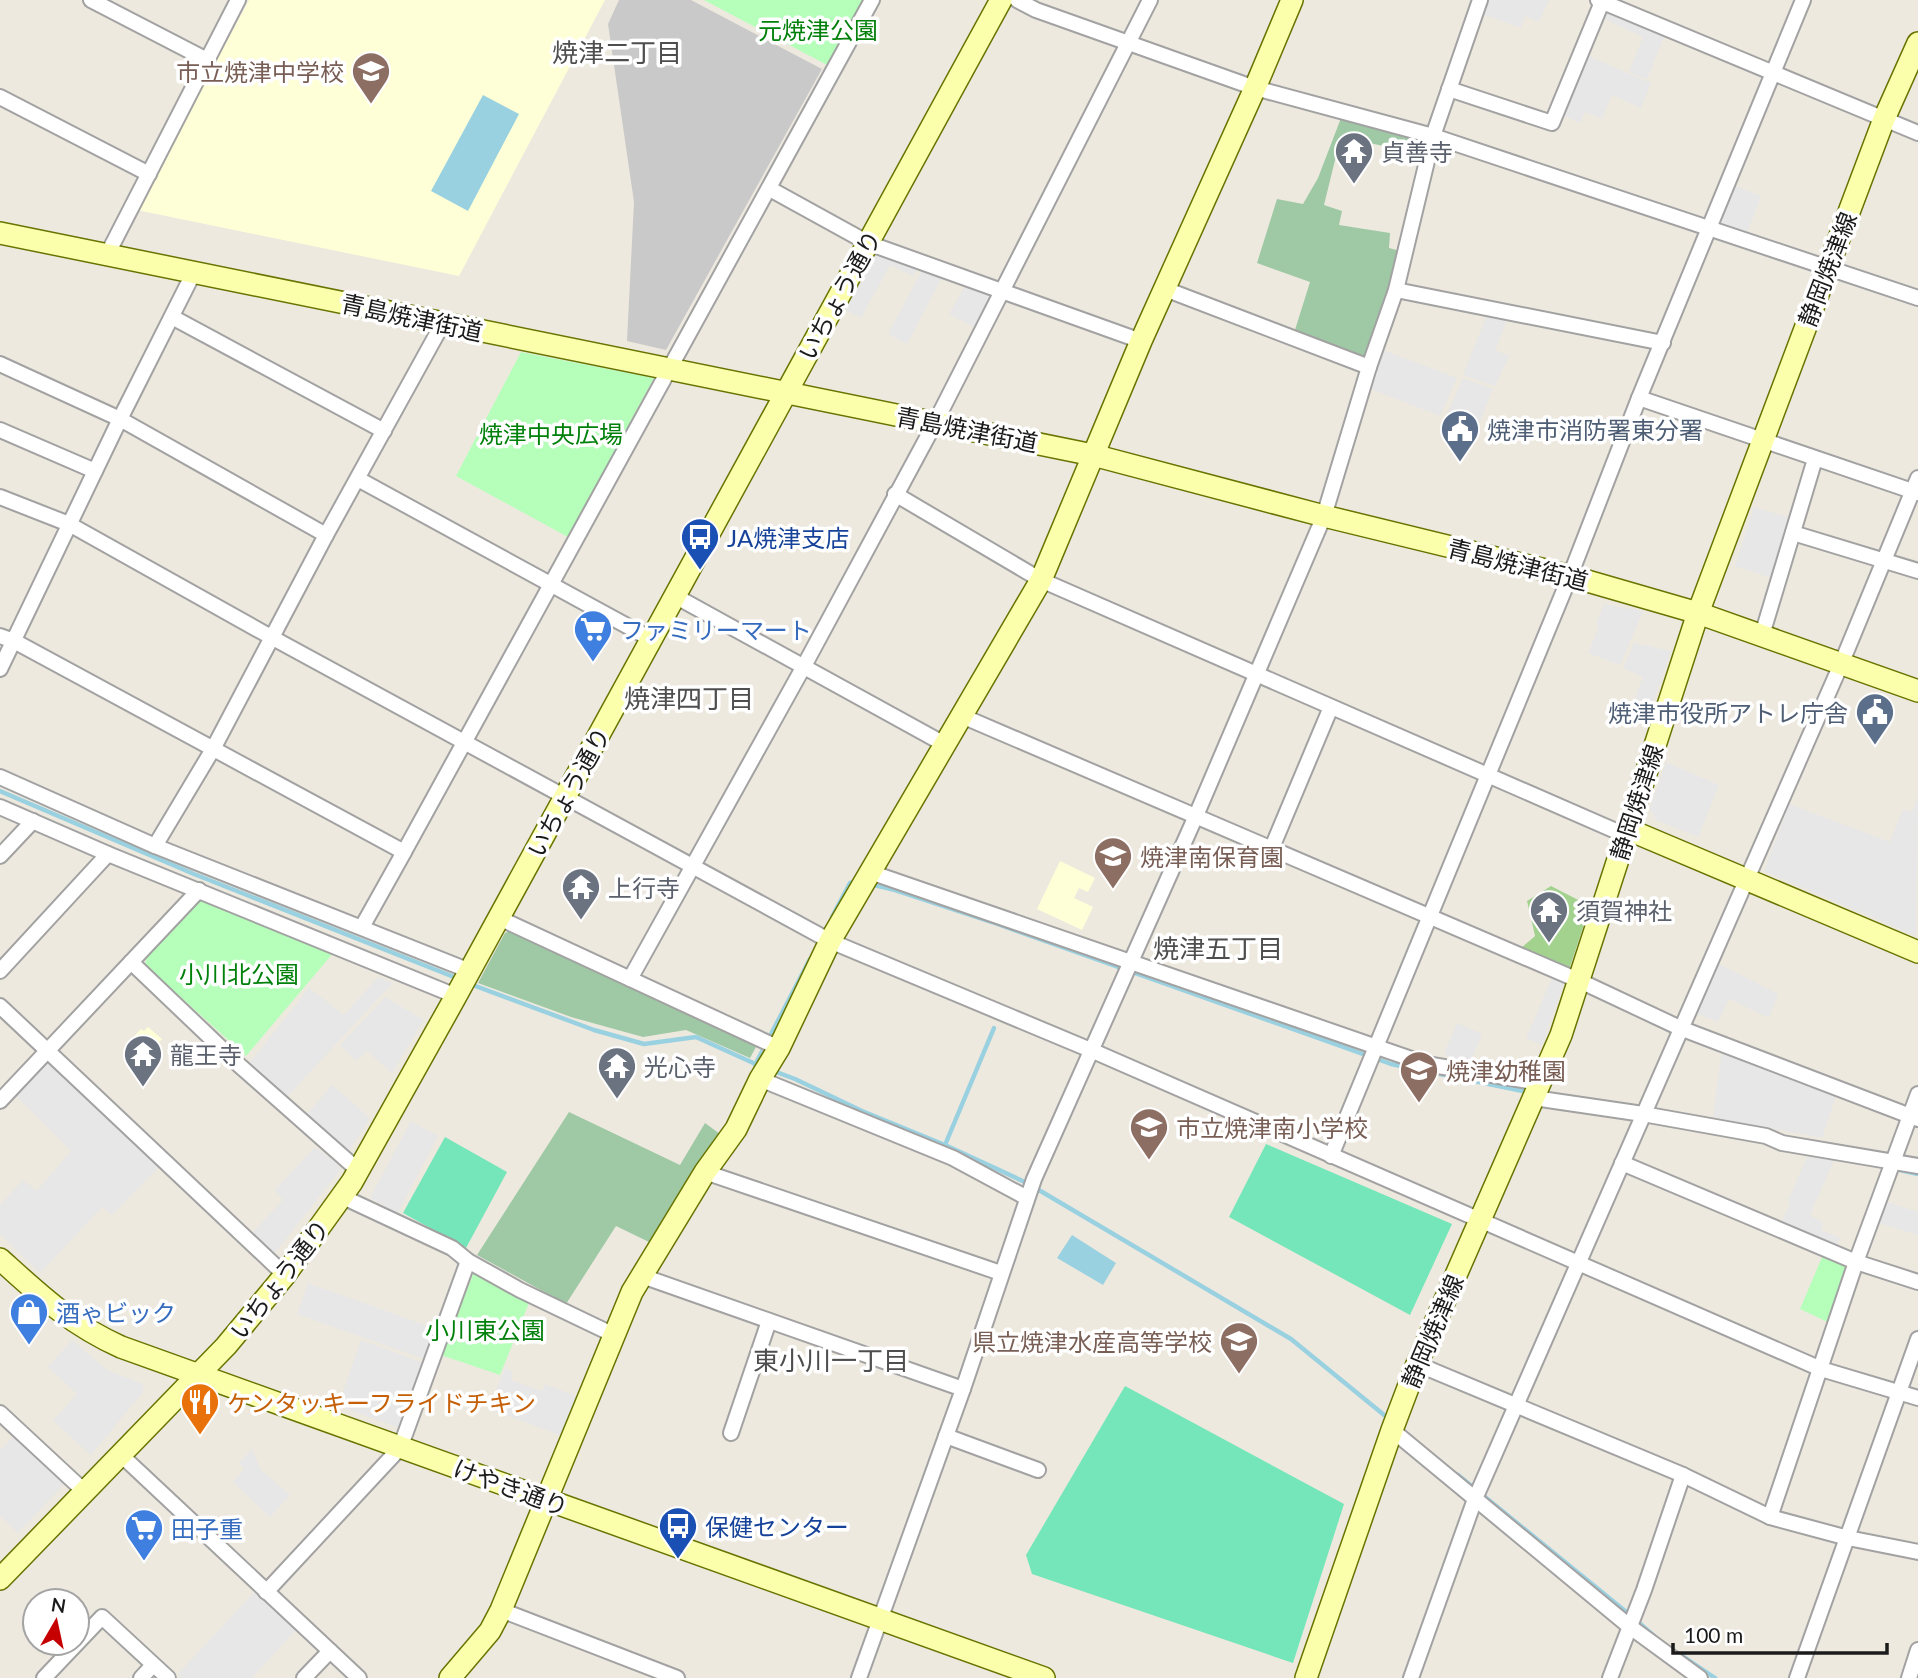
<svg xmlns="http://www.w3.org/2000/svg" width="1918" height="1678" font-family="Lato,'Noto Sans JP',sans-serif">
<rect width="100%" height="100%" fill="#eee9df"/>
<g fill="#ffffd7">
<path d="M249,0H605L459,276L137,210Z"/>
<path d="M1060,861L1095,878L1088,892L1079,888L1074,898L1093,907L1082,930L1037,909Z"/>
<path d="M148,1027L162,1039L142,1061L125,1046L141,1029L144,1031Z"/>
</g>
<path fill="#c9c9c9" d="M619,0H691L822,69L666,350L627,341L634,202L608,24Z"/>
<path fill="#a3d28f" d="M1551,886L1590,906L1568,973L1520,949L1535,936L1527,901Z"/>
<g fill="#9ec9a4">
<path d="M1341,118L1425,142L1422,154L1355,140L1353,151L1338,148L1324,205L1342,211L1339,225L1390,233L1389,248L1400,251L1384,308L1365,360L1294,333L1310,282L1257,263L1277,199L1303,204L1318,178Z"/>
<path d="M511,931L757,1045L750,1058L686,1030L643,1037L571,1017L478,983L505,933Z"/>
<path d="M569,1112L680,1165L705,1123L720,1134L649,1242L616,1226L566,1304L477,1255Z"/>
</g>
<g fill="#b5ffba">
<path d="M704,0H864L829,66Z"/>
<path d="M521,352L654,378L568,537L456,476Z"/>
<path d="M205,897L334,952L246,1056L145,965L147,956L198,900Z"/>
<path d="M1823,1255L1848,1266L1832,1324L1800,1309Z"/>
<path d="M474,1272L529,1303L500,1375L441,1355Z"/>
</g>
<g fill="#74e6b9">
<path d="M445,1137L507,1172L466,1248L403,1213Z"/>
<path d="M1266,1144L1452,1224L1410,1315L1229,1217Z"/>
<path d="M1125,1386L1344,1504L1293,1663L1032,1574L1026,1555Z"/>
</g>
<g fill="#e7e7e7">
<path d="M1484,0H1549L1539,22L1525,16L1521,28L1479,13Z"/>
<path d="M1606,9L1666,32L1647,79L1629,72L1643,37L1602,18Z"/>
<path d="M1586,55L1651,83L1641,108L1612,95L1602,119L1585,112L1580,123L1562,115Z"/>
<path d="M1733,185L1761,196L1747,233L1716,222Z"/>
<path d="M872,252L918,268L913,276L890,265L861,318L842,308Z"/>
<path d="M922,270L942,277L907,344L888,334Z"/>
<path d="M965,286L995,296L977,329L949,314Z"/>
<path d="M1487,315L1507,320L1495,350L1509,356L1495,386L1463,375Z"/>
<path d="M1383,350L1457,378L1440,416L1373,390L1371,386Z"/>
<path d="M1463,378L1493,389L1479,423L1474,421L1467,438L1441,427Z"/>
<path d="M1754,507L1794,519L1774,579L1735,566Z"/>
<path d="M1604,604L1643,611L1620,665L1588,653L1599,626L1596,624Z"/>
<path d="M1634,643L1671,651L1650,711L1633,703L1643,677L1623,668Z"/>
<path d="M1666,762L1719,785L1698,837L1656,820L1650,808Z"/>
<path d="M1918,797L1916,936L1764,871L1789,804L1890,842L1903,809L1912,812Z"/>
<path d="M1715,962L1778,994L1769,1018L1729,999L1718,1022L1692,1012Z"/>
<path d="M378,977L393,983L284,1100L247,1066L309,988L344,1015Z"/>
<path d="M1552,978L1564,983L1542,1045L1526,1038Z"/>
<path d="M385,997L424,1020L392,1073L367,1051L356,1061L340,1045Z"/>
<path d="M1457,1023L1482,1034L1468,1068L1448,1064L1451,1058L1444,1054Z"/>
<path d="M1722,1049L1837,1093L1822,1138L1713,1117Z"/>
<path d="M47,1059L160,1166L112,1215L102,1207L40,1273L0,1234V1205L23,1180L37,1191L71,1151L14,1094Z"/>
<path d="M332,1085L370,1118L345,1157L303,1119Z"/>
<path d="M411,1121L438,1136L398,1213L370,1198Z"/>
<path d="M315,1147L335,1162L341,1169L274,1254L252,1233L283,1200L275,1190Z"/>
<path d="M1807,1157L1834,1160L1810,1215L1823,1223L1821,1230L1840,1238L1836,1248L1781,1223L1790,1204L1788,1200Z"/>
<path d="M1885,1201L1918,1212V1235L1878,1223Z"/>
<path d="M308,1283L436,1329L424,1359L297,1314Z"/>
<path d="M72,1340L107,1370L143,1384V1392L91,1455L53,1421L77,1394L48,1367Z"/>
<path d="M361,1340L424,1363L400,1428L338,1406Z"/>
<path d="M505,1368L513,1372L511,1380L542,1391L545,1384L580,1398L565,1437L489,1409Z"/>
<path d="M14,1436L65,1483L18,1533L0,1516V1450Z"/>
<path d="M252,1449L260,1469L290,1495L270,1517L233,1482L244,1469L239,1463Z"/>
<path d="M256,1590L297,1629L252,1678H181L178,1674Z"/>
</g>
<g fill="#9ad1e1">
<path d="M483,95L519,114L468,211L431,191Z"/>
<path d="M1072,1235L1116,1263L1103,1285L1057,1258Z"/>
</g>
<g fill="none" stroke-linecap="round" stroke-linejoin="round">
<g stroke="#9ad1e1" stroke-width="4.5">
<path d="M0,791L194,874L459,979"/>
<path d="M870,884L895,890L992,922L1391,1064L1528,1092"/>
<path d="M832,917L850,883L858,881"/>
<path d="M470,984L594,1030L644,1044L696,1037L760,1066"/>
<path d="M755,1065L810,959"/>
<path d="M771,1070L795,1079L862,1111L945,1145L1027,1183L1291,1339L1389,1419"/>
<path d="M945,1145L994,1028"/>
<path d="M1868,1163L1918,1174"/>
<path d="M1458,1475L1630,1615"/>
<path d="M1637,1621L1654,1636"/>
<path d="M1678,1653L1715,1678"/>
</g>
<g stroke="#a2a2a2" stroke-width="18">
<g id="street">
<path d="M91,0L207,60"/>
<path d="M1017,0L1036,10L1255,88L1433,136L1918,298"/>
<path d="M1598,0L1918,133"/>
<path d="M1449,89L1552,123L1602,2"/>
<path d="M0,97L149,174"/>
<path d="M770,189L868,243L1141,341"/>
<path d="M107,255L238,0"/>
<path d="M1165,289L1369,367"/>
<path d="M1396,290L1663,343"/>
<path d="M172,317L384,431"/>
<path d="M0,364L120,419L326,535"/>
<path d="M1639,398L1918,493"/>
<path d="M0,430L95,471"/>
<path d="M358,479L651,639"/>
<path d="M895,494L1041,580L1625,835"/>
<path d="M0,497L69,524L271,637L830,941L1093,1051L1821,1369L1918,1398"/>
<path d="M1793,533L1918,571"/>
<path d="M675,596L946,745"/>
<path d="M1762,635L1815,459"/>
<path d="M0,636L14,641L404,852L872,0"/>
<path d="M0,669L120,419L194,272"/>
<path d="M962,716L1580,981L1680,1028L1918,1119"/>
<path d="M0,777L155,846L470,971"/>
<path d="M0,807L108,854L456,996"/>
<path d="M155,846L213,749L326,535L443,323"/>
<path d="M1271,850L1331,707"/>
<path d="M0,856L33,821"/>
<path d="M870,872L1426,1064L1540,1083"/>
<path d="M499,918L779,1048"/>
<path d="M362,927L404,852"/>
<path d="M131,962L239,1065L359,1171"/>
<path d="M0,971L108,854"/>
<path d="M630,979L804,666L935,423L1150,0"/>
<path d="M0,1006L285,1275"/>
<path d="M760,1079L953,1158L1027,1198"/>
<path d="M1534,1098L1643,1114L1766,1136L1782,1143L1918,1166"/>
<path d="M0,1101L199,890"/>
<path d="M1331,1156L1570,576L1639,398L1803,0"/>
<path d="M1622,1163L1856,1262L1918,1282"/>
<path d="M705,1172L1001,1273"/>
<path d="M343,1197L452,1248L468,1261L520,1290L614,1335"/>
<path d="M642,1276L963,1389"/>
<path d="M1417,1364L1683,1475L1770,1517L1848,1538L1918,1552"/>
<path d="M0,1413L84,1491"/>
<path d="M1392,1430L1629,1626L1700,1678"/>
<path d="M731,1433L769,1321"/>
<path d="M946,1436L1038,1470"/>
<path d="M120,1454L359,1678"/>
<path d="M1770,1517L1856,1262L1918,1094"/>
<path d="M266,1592L400,1448L468,1261"/>
<path d="M501,1610L677,1678"/>
<path d="M44,1678L102,1617L168,1678"/>
<path d="M141,1678L153,1665"/>
<path d="M304,1678L330,1651"/>
<path d="M859,1678L963,1389L1034,1179L1195,818L1324,516L1369,367L1396,290L1433,136L1480,0"/>
<path d="M1411,1678L1475,1499L1842,662L1918,478"/>
<path d="M1610,1678L1644,1590L1683,1475"/>
<path d="M1797,1678L1918,1339"/>
<path d="M1909,1678L1918,1650"/>
</g>
</g>
<g stroke="#687400" stroke-width="24">
<g id="secondary">
<path d="M0,233L1093,455L1324,516L1570,576L1698,613L1918,691"/>
<path d="M1627,829L1918,952"/>
<path d="M0,1259C41,1296 70,1324 121,1347L1044,1678"/>
<path d="M0,1579L226,1346L285,1275L352,1182L456,996L1001,0"/>
<path d="M450,1678L490,1631L501,1610L632,1292L705,1172L736,1129L760,1079L779,1048L830,941L1041,580L1141,341L1255,88L1292,0"/>
<path d="M1306,1678L1392,1430L1417,1364L1561,1035L1698,613L1884,119L1918,43"/>
</g>
</g>
<use href="#street" stroke="#fff" stroke-width="14"/>
<use href="#secondary" stroke="#fbffac" stroke-width="21"/>
</g>
<defs>
<g id="school-pin" transform="scale(2.0125)"><path d="M0 17L-7.5 6A9.5 9.5 0 1 1 7.5 6Z" fill="#8d6e63" stroke="#fff"/><path d="M0-5L7-2L0 1L-7-2ZM-4 1L0 2.5L4 1V4Q0 6-4 4Z" fill="#fff"/></g>
<g id="temple-pin" transform="scale(2.0125)"><path d="M0 17L-7.5 6A9.5 9.5 0 1 1 7.5 6Z" fill="#6b7280" stroke="#fff"/><path d="M0-6L5-2H3V0L6.5 2.5H4V6H1.5V3h-3V6H-4V2.5H-6.5L-3 0V-2H-5Z" fill="#fff"/></g>
<g id="civic-pin" transform="scale(2.0125)"><path d="M0 17L-7.5 6A9.5 9.5 0 1 1 7.5 6Z" fill="#5c6f8a" stroke="#fff"/><path d="M-.6-6.5H3V-4.5H.6V-3L4-1V1h2V6H-6V1h2V-1L-.6-3ZM-1.2 2.5V6h2.4V2.5Z" fill="#fff"/></g>
<g id="bus-pin" transform="scale(2.0125)"><path d="M0 17L-7.5 6A9.5 9.5 0 1 1 7.5 6Z" fill="#1a4fb4" stroke="#fff"/><path d="M-5-6H5V4H4V6H2V4H-2V6H-4V4H-5ZM-3.5-4V0h7V-4ZM-3.5 1.2v1.5H-2V1.2ZM2 1.2v1.5H3.5V1.2Z" fill="#fff"/></g>
<g id="supermarket-pin" transform="scale(2.0125)"><path d="M0 17L-7.5 6A9.5 9.5 0 1 1 7.5 6Z" fill="#3f7fe0" stroke="#fff"/><path d="M-6-5.5h2.5l.6 2H6L4.5 2H-2.5L-4.4-4H-6ZM-1.5 3.2a1.3 1.3 0 1 0 .1 0ZM3 3.2a1.3 1.3 0 1 0 .1 0Z" fill="#fff"/></g>
<g id="shop-pin" transform="scale(2.0125)"><path d="M0 17L-7.5 6A9.5 9.5 0 1 1 7.5 6Z" fill="#3f7fe0" stroke="#fff"/><path d="M-5-2.5h2.3a2.7 3.5 0 0 1 5.4 0H5L5.5 6h-11ZM-1.5-2.5h3a1.5 2.3 0 0 0-3 0Z" fill="#fff"/></g>
<g id="restaurant-pin" transform="scale(2.0125)"><path d="M0 17L-7.5 6A9.5 9.5 0 1 1 7.5 6Z" fill="#e8710a" stroke="#fff"/><path d="M-5-6h1v4h1v-4h1v4h1v-4h1v5L-1.5 .5V6h-2V.5L-5-1ZM5-6V6H3V1.5H1.5Q1.5-4 5-6Z" fill="#fff"/></g>
</defs>
<g fill-rule="evenodd">
<use href="#school-pin" x="371" y="71"/>
<use href="#temple-pin" x="1354" y="151"/>
<use href="#civic-pin" x="1460" y="429"/>
<use href="#bus-pin" x="700" y="537"/>
<use href="#supermarket-pin" x="593" y="629"/>
<use href="#civic-pin" x="1875" y="712"/>
<use href="#school-pin" x="1113" y="856"/>
<use href="#temple-pin" x="581" y="887"/>
<use href="#temple-pin" x="1549" y="910"/>
<use href="#temple-pin" x="143" y="1054"/>
<use href="#temple-pin" x="617" y="1066"/>
<use href="#school-pin" x="1419" y="1070"/>
<use href="#school-pin" x="1149" y="1127"/>
<use href="#shop-pin" x="29" y="1312"/>
<use href="#school-pin" x="1239" y="1341"/>
<use href="#restaurant-pin" x="200" y="1402"/>
<use href="#bus-pin" x="678" y="1526"/>
<use href="#supermarket-pin" x="144" y="1528"/>
</g>
<g text-anchor="middle" dominant-baseline="central" stroke-width="7" stroke-linejoin="round" paint-order="stroke">
<g font-size="24" fill="#01810b" stroke="#fff">
<text x="818" y="29">元焼津公園</text>
<text x="551" y="433">焼津中央広場</text>
<text x="239" y="973">小川北公園</text>
<text x="485" y="1329">小川東公園</text>
</g>
<g font-size="24" fill="#785e54" stroke="#fff" text-anchor="start">
<text x="344" y="71" text-anchor="end">市立焼津中学校</text>
<text x="1140" y="856">焼津南保育園</text>
<text x="1446" y="1070">焼津幼稚園</text>
<text x="1176" y="1127">市立焼津南小学校</text>
<text x="1212" y="1341" text-anchor="end">県立焼津水産高等学校</text>
</g>
<g font-size="24" fill="#5b616d" stroke="#fff" text-anchor="start">
<text x="1381" y="151">貞善寺</text>
<text x="608" y="887">上行寺</text>
<text x="1576" y="910">須賀神社</text>
<text x="170" y="1054">龍王寺</text>
<text x="644" y="1066">光心寺</text>
</g>
<g font-size="24" fill="#1b1b1b" stroke="#fff">
<text transform="translate(1827 269) rotate(-69)">静岡焼津線</text>
<text transform="translate(839 295) rotate(-61)">いちょう通り</text>
<text transform="translate(412 317) rotate(12)">青島焼津街道</text>
<text transform="translate(967 429) rotate(11)">青島焼津街道</text>
<text transform="translate(1518 564) rotate(14)">青島焼津街道</text>
<text transform="translate(568 792) rotate(-61)">いちょう通り</text>
<text transform="translate(1636 802) rotate(-72)">静岡焼津線</text>
<text transform="translate(279 1279) rotate(-52)">いちょう通り</text>
<text transform="translate(1432 1331) rotate(-67)">静岡焼津線</text>
<text transform="translate(511 1487) rotate(20)">けやき通り</text>
</g>
<g font-size="24" fill="#4e5e75" stroke="#fff" text-anchor="start">
<text x="1487" y="429">焼津市消防署東分署</text>
<text x="1848" y="712" text-anchor="end">焼津市役所アトレ庁舎</text>
</g>
<g font-size="24" fill="#164399" stroke="#fff" text-anchor="start">
<text x="727" y="537">JA焼津支店</text>
<text x="705" y="1526">保健センター</text>
</g>
<g font-size="24" fill="#366cbe" stroke="#fff" text-anchor="start">
<text x="620" y="629">ファミリーマート</text>
<text x="56" y="1312">酒ゃビック</text>
<text x="171" y="1528">田子重</text>
</g>
<g font-size="24" fill="#c56008" stroke="#fff" text-anchor="start">
<text x="227" y="1402">ケンタッキーフライドチキン</text>
</g>
<g font-size="26" fill="#4e4e4e" stroke="#fff">
<text x="617" y="52">焼津二丁目</text>
<text x="689" y="698">焼津四丁目</text>
<text x="1218" y="948">焼津五丁目</text>
<text x="831" y="1360">東小川一丁目</text>
</g>
</g>
<g transform="translate(56 1622) rotate(9)"><circle r="33" fill="#ffffff" stroke="#a4a4a4" stroke-width="2"/>
<path d="M0-5L12 26L0 18L-12 26Z" fill="#c60001"/>
<text y="-10" font-size="19" font-weight="bold" text-anchor="middle" fill="#1b1b1b">N</text>
</g>
<path d="M1673 1643v10h214v-10" fill="none" stroke="#1b1b1b" stroke-width="3.5"/>
<text x="1684" y="1643" font-size="21" fill="#1b1b1b" stroke="#ffffff" stroke-width="5" paint-order="stroke">100 m</text>
</svg>
